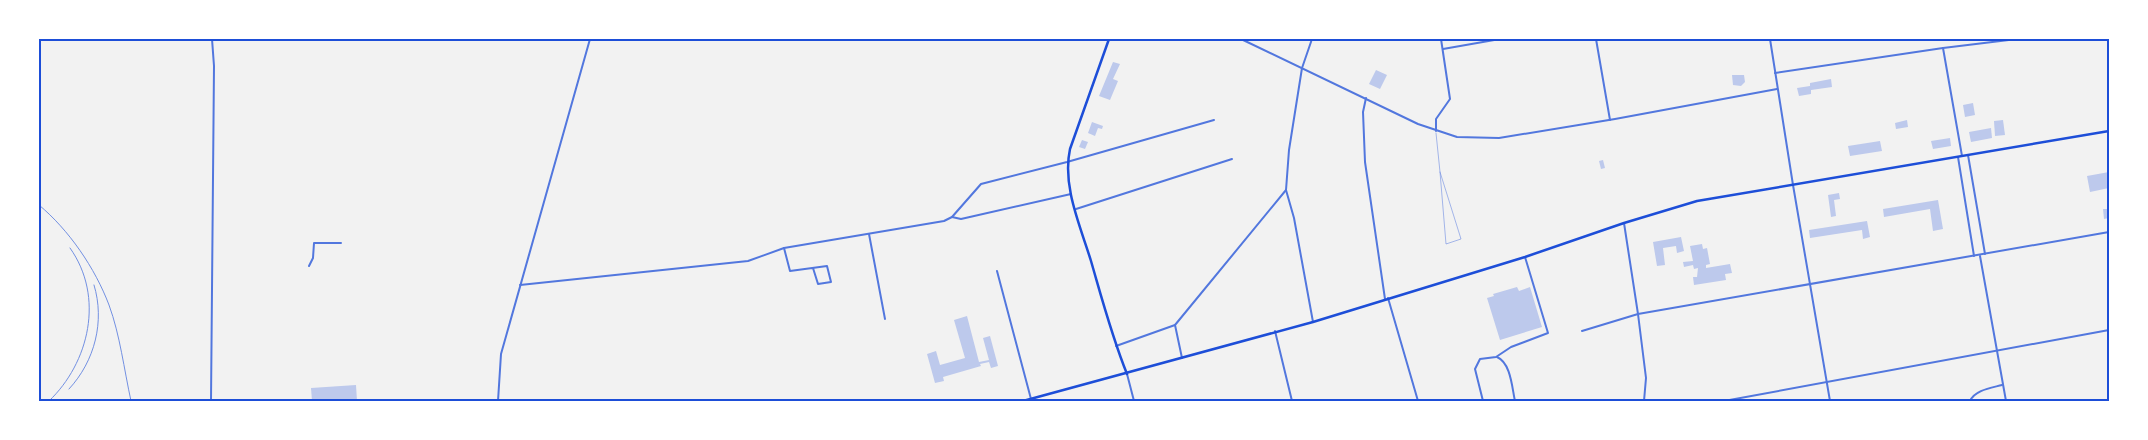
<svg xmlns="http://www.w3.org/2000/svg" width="2148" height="440" font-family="'Fira Sans Condensed',sans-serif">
<rect width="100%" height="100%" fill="#f2f2f2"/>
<g fill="#bdc9ec">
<path d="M1113,62L1120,64L1113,79L1118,81L1110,100L1099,96Z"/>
<path d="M1376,70L1387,75L1380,89L1369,84Z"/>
<path d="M1732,75H1744L1745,82L1741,86L1733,85Z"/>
<path d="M1831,79L1832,87L1811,90V94L1799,96L1797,88L1810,86V83Z"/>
<path d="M1973,103L1975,115L1965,117L1963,105Z"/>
<path d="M1907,120L1908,127L1896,129L1895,123Z"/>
<path d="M2003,120L2005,135L1995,136L1994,121Z"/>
<path d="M1092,122L1103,126L1102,129L1098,128L1095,136L1088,133Z"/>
<path d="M1991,128L1992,138L1971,142L1969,132Z"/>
<path d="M1950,138L1951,146L1933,149L1931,141Z"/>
<path d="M1082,140L1088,142L1085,149L1079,147Z"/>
<path d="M1880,141L1882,151L1850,156L1848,146Z"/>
<path d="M1603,160L1605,168L1601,169L1599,161Z"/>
<path d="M2109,172V188L2090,192L2087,176Z"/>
<path d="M1839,193L1840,199L1834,200L1836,216L1831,217L1828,195Z"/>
<path d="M1938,200L1943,229L1933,231L1930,209L1884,217L1883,209Z"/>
<path d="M2103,209H2109V218L2104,219Z"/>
<path d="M1867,221L1870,237L1863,239L1862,230L1810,238L1809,230Z"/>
<path d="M1681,237L1684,251L1677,253L1676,246L1663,248L1665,265L1657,266L1653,242Z"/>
<path d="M1702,244L1703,249L1707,248L1710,264L1706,265V268L1730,264L1732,273L1725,274L1726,280L1694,285L1693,277H1697L1698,268L1694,269L1693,265L1684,267L1683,262L1693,261L1690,246Z"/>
<path d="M1517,287L1519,291L1530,287L1542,327L1500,340L1487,298L1494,296L1493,294Z"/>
<path d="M967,316L979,362L989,360L983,338L990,336L998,366L991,368L989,362L980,364L981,366L943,377L944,381L935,383L927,354L936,351L940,365L965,358L954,320Z"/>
<path d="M356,385L357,401H312L311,388Z"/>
</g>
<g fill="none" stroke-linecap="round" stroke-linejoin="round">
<path stroke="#5277de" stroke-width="0.5" d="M1436,133L1440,172L1461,239L1446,244L1440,172"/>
<g stroke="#5277de" stroke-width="2">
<path d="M1241,39L1418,124L1457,137L1499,138L1615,119L1777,89"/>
<path d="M1596,39L1610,120"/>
<path d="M1943,48L1962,156"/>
<path d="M1443,49L1500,39"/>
<path d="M1775,73L1943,48L2017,39"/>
<path d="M1366,98L1363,112L1365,162L1385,299"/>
<path d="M1436,131V119L1450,99L1441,39"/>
<path d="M1968,155L1985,254"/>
<path d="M1958,157L1974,256"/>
<path d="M1793,185L1830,401"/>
<path d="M1286,190L1294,218L1313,322"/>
<path d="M1076,209L1232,159"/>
<path d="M952,217L961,219L1071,194"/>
<path d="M1624,223L1638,314L1646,378L1644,401"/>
<path d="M869,234L885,319"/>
<path d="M784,248L790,271L827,266L831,282L818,284L813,268"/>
<path d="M1980,256L2006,401"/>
<path d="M309,266L313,258L314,243H341"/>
<path d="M997,271L1031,399"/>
<path d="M520,285L748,261L784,248L944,221L952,217L981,184L1067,162L1214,120"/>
<path d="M1388,298L1418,401"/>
<path d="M1275,331L1292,401"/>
<path d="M1582,331L1638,314L2109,232"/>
<path d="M1116,346L1175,325"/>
<path d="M1497,357C1511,363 1512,388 1515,401"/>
<path d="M1182,358L1175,325L1286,190L1289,150L1302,68L1312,39"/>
<path d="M498,401L501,354L590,39"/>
<path d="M1483,401L1475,369L1480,359L1496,357L1511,347L1548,333L1525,257"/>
<path d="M1724,401L2109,330"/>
<path d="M1970,401C1975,390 1991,388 2002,385"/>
</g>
<g stroke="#5277de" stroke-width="2">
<path d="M1770,39L1793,185"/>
<path d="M1127,374L1134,401"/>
<path d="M211,401L214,66L212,39"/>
</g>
<g stroke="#1d4ed8" stroke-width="2.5">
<path d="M1109,39L1070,149C1062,186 1080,225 1091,261C1102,299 1112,337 1127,374"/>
<path d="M1023,401L1313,322L1525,257L1624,223L1697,201L2109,131"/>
</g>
<g stroke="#7290e2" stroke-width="1">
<path d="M39,205C69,230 95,268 109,305C120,335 124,369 131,401"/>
<path d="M69,389C95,361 105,321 94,285"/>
<path d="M49,401C89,363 105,297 70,248"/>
</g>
</g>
<rect width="2148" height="440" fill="none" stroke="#ffffff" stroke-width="80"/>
<rect x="40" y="40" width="2068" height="360" fill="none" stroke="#1d4ed8" stroke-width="2"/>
</svg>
